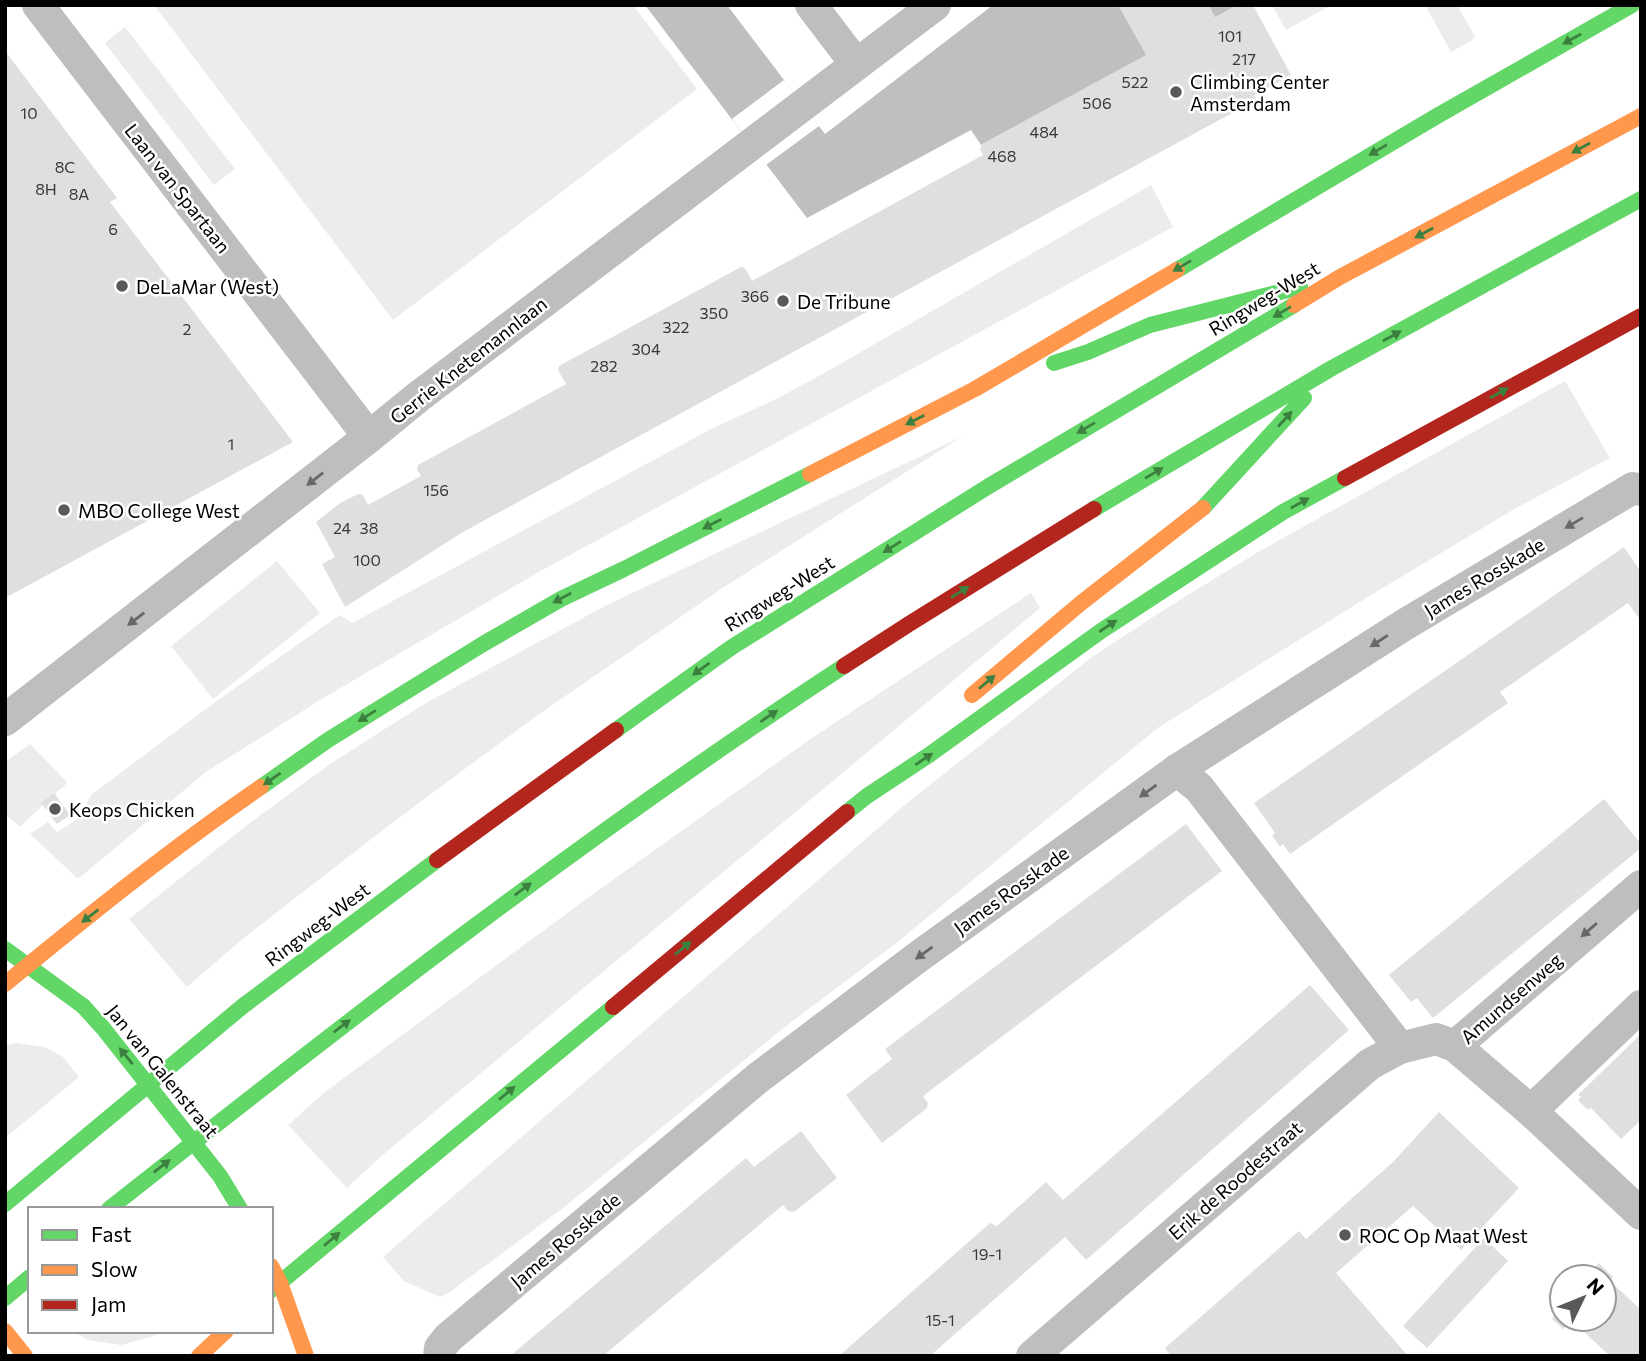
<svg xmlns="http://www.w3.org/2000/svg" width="1646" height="1361" font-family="Commissioner,sans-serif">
<rect width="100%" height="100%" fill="#fff"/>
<g fill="#ececec">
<path d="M154,5H633L697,89L393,320Z"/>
<path d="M1272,5H1332L1286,30Z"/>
<path d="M1425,5H1457L1476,38L1451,52Z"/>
<path d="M125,27L235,169L214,185L105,43Z"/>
<path d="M1151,185L1173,227L537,573L320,700L206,772L78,879L30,834L48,822L57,832C79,819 80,818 91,795L211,705L340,615L352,623L711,429L778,398L826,372Z"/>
<path d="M1565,381L1610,458L1516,508L1376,592L1159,727L895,944L781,1030L563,1208L450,1292L440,1297L404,1281L383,1257L907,803L1092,657L1170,606L1258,552Z"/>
<path d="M963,436L721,589L535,717L392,823L245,937L187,987L129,919L247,825L330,764L424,704L605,606Z"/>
<path d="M277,561L320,613L213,699L171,646Z"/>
<path d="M1031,593L1040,608C820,793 598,975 378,1159L347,1188L288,1125L325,1092L593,894L812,738Z"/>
<path d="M30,744L67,782L64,785L66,786L60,789L20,827L5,814V762Z"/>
<path d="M16,1043L44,1047L63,1057L79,1077L5,1138V1045Z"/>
<path d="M72,1331H161L157,1335L121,1345L88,1340Z"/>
</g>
<path fill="#bfbfbf" d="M645,5H727L825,134L993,5H1236L1240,13L981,145L971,130L807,218Z"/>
<g fill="#fff">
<path d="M1534,5H1636L1641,13V25L1506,98L1472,39Z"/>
<path d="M1641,40V276L1613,291L1513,110Z"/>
<path d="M784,80L819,126L766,165L732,119Z"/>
</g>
<g fill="#dfdfdf">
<path d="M1118,5H1209L1215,17L1237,5H1253L1291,75L1254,96L1256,100L463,532L345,607L322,564L335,557L316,522L340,503L358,494L363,495L368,505L421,476L417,470L418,465L566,384L558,370L559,366L741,267L745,268L752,281L983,155L980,149L982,144L1146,55Z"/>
<path d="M5,51L117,198L110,202L293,442L5,598Z"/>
<path d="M1624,547L1641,572V621L1628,603L1500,692L1508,703L1290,854L1283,844L1280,847L1272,835L1275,833L1254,803Z"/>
<path d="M54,793L70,815L57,824L41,803Z"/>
<path d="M1604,799L1641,844V848L1433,1018L1417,998L1411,1002L1389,975Z"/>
<path d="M1186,824L1222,871L923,1096L928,1103L927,1108L882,1143L846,1095L892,1059L885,1049Z"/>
<path d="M1310,985L1349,1030L1086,1260L1065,1237L930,1356H839L990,1223L997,1226L1046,1182L1063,1200Z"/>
<path d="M1641,1034V1120L1621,1139L1591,1108L1588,1110L1578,1100L1581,1097L1578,1095Z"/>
<path d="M1439,1112L1519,1188L1461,1250L1413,1206L1336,1273L1408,1356H1171L1165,1348L1299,1231L1306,1239L1393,1162Z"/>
<path d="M801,1131L837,1178L794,1212L788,1211L783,1205L603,1356H510L746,1158L754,1167Z"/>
<path d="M1484,1238L1508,1261L1427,1348L1403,1326Z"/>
<path d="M1599,1263L1613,1277L1610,1281L1641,1310V1356H1610L1572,1321L1563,1329L1552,1319L1559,1311L1556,1309L1559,1306L1548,1295L1562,1281V1319H1604V1277H1566L1576,1266L1587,1276Z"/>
</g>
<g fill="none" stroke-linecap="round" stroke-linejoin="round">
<g stroke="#bebebe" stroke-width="32">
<path d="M38,5L369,437"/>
<path d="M811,5L856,64"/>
<path d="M5,720L369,437L418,397L935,5"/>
<path d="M1177,770L1199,788L1400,1048"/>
<path d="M1455,1046L1641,886"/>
<path d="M1531,1111L1641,1006"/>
<path d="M439,1356L440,1348L448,1338L758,1078L918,957L1177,770L1404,625L1633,488L1641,490"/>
<path d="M1032,1356L1370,1064L1400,1048L1436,1039L1455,1046L1531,1111L1641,1214"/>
</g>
<g stroke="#63d668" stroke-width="16">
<path d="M1177,270L1437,116L1632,5"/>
<path d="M1054,363L1088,352L1150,325L1300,287"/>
<path d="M1203,508L1304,398"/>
<path d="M1094,509L1332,368L1641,199"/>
<path d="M616,730L732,647L989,486L1294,305"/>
<path d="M261,787L328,740L483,644L561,599L624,569L810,474"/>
<path d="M847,812L867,796L929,755L1101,631L1283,512L1345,478"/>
<path d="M5,949L83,1006"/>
<path d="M5,1204L243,1006L437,860"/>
<path d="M109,1209C348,1020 589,833 844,666"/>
<path d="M271,1290L613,1007"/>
<path d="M5,1298L30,1277"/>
</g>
<g stroke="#ff974d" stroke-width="16">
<path d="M1294,305L1340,277L1641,116"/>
<path d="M810,474L975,389L1177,270"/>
<path d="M972,695L1081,603L1203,508"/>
<path d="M5,984C88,916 172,848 261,787"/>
<path d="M271,1266L280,1283L306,1356"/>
<path d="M5,1331L25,1356"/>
<path d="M199,1356L226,1331"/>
</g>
<g stroke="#b3261e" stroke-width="16">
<path d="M1345,478L1641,316"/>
<path d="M844,666L909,624L1094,509"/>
<path d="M437,860L616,730"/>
<path d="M613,1007L847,812"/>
</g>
<path stroke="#63d668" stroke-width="16" d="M83,1006L103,1028L220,1176L240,1209"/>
</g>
<defs><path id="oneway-solid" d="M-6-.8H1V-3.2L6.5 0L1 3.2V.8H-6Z" transform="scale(1.75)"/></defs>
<g fill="#3b803e">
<use href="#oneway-solid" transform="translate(1572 39) rotate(151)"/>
<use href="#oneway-solid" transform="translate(1581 148) rotate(151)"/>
<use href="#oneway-solid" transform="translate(1378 150) rotate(149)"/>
<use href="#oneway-solid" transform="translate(1424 233) rotate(152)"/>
<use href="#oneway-solid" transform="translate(1182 266) rotate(149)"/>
<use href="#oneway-solid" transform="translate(1282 312) rotate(149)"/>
<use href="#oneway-solid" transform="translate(1392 336) rotate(-29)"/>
<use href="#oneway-solid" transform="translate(1499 393) rotate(-29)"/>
<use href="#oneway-solid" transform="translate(1285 419) rotate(-48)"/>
<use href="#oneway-solid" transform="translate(915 420) rotate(153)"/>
<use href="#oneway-solid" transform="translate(1086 428) rotate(149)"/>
<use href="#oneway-solid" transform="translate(1154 473) rotate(-31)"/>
<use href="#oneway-solid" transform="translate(1300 503) rotate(-29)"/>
<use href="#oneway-solid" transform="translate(712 524) rotate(153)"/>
<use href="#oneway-solid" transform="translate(892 547) rotate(148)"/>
<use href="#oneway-solid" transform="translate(960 592) rotate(-32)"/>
<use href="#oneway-solid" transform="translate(562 598) rotate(152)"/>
<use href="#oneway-solid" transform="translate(1108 626) rotate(-33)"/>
<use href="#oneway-solid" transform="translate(701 669) rotate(144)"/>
<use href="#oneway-solid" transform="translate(987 682) rotate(-40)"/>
<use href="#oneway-solid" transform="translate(367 716) rotate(148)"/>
<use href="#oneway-solid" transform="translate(769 716) rotate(-34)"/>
<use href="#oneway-solid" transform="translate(924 759) rotate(-34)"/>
<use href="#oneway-solid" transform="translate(272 779) rotate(145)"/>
<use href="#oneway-solid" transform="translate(523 889) rotate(-37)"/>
<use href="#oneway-solid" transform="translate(90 916) rotate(142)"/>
<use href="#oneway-solid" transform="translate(683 948) rotate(-40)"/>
<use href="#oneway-solid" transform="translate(342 1026) rotate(-37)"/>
<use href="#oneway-solid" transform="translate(126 1056) rotate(-129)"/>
<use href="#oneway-solid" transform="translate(507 1093) rotate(-40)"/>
<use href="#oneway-solid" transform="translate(162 1166) rotate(-38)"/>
<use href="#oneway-solid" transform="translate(332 1239) rotate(-40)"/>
</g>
<g fill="#686868">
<use href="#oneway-solid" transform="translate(315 479) rotate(142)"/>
<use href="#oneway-solid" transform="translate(1574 523) rotate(149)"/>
<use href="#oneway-solid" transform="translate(136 619) rotate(142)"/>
<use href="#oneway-solid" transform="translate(1379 641) rotate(147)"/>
<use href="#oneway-solid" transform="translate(1148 791) rotate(144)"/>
<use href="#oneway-solid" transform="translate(1589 930) rotate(139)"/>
<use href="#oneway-solid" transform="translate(924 953) rotate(144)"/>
</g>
<g fill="#595959" stroke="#fff" stroke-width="2.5">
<circle cx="1176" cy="92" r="7"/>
<circle cx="122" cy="286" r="7"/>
<circle cx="783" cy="301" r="7"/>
<circle cx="64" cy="510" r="7"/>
<circle cx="55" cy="809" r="7"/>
<circle cx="1345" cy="1235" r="7"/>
</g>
<g text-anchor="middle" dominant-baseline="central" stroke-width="5" stroke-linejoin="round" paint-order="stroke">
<g font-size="16" fill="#383838">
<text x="1230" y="35">101</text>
<text x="1244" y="58">217</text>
<text x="1135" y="81">522</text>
<text x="1097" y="102">506</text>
<text x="29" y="112">10</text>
<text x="1044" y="131">484</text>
<text x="1002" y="155">468</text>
<text x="65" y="166">8C</text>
<text x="46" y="188">8H</text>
<text x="79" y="193">8A</text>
<text x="113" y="228">6</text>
<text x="755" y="295">366</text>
<text x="714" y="312">350</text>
<text x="676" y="326">322</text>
<text x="187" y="328">2</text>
<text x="646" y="348">304</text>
<text x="604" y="365">282</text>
<text x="231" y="443">1</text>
<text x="436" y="489">156</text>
<text x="342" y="527">24</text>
<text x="369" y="527">38</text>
<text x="367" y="559">100</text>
<text x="987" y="1253">19-1</text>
<text x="940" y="1319">15-1</text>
</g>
<g font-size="19" fill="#000" stroke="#fff" text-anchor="start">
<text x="1190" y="81">Climbing Center<tspan x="1190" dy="22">Amsterdam</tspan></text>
<text x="136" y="286">DeLaMar (West)</text>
<text x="797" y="301">De Tribune</text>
<text x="78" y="510">MBO College West</text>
<text x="69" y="809">Keops Chicken</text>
<text x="1359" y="1235">ROC Op Maat West</text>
</g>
<g font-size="19" fill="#000" stroke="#fff">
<text transform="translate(178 188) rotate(52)">Laan van Spartaan</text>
<text transform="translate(1264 298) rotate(-31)">Ringweg-West</text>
<text transform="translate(468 360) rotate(-38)">Gerrie Knetemannlaan</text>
<text transform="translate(1484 577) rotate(-31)">James Rosskade</text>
<text transform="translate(779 593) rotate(-32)">Ringweg-West</text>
<text transform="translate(1011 890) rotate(-36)">James Rosskade</text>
<text transform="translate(317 924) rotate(-37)">Ringweg-West</text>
<text transform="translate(1511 998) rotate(-41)">Amundsenweg</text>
<text transform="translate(163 1071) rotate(51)">Jan van Galenstraat</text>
<text transform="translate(1235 1180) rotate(-41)">Erik de Roodestraat</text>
<text transform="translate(565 1240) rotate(-40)">James Rosskade</text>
</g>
</g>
<rect width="1646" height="1361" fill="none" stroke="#000000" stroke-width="14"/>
<rect x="28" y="1207" width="245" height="126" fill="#ffffff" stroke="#999999" stroke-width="2"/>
<rect x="42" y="1230" width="35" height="10" fill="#63d668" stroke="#999999" stroke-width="2"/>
<text x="91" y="1242" font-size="21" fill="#000000">Fast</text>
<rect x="42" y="1265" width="35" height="10" fill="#ff974d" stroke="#999999" stroke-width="2"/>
<text x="91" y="1277" font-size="21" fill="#000000">Slow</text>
<rect x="42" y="1300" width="35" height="10" fill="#b3261e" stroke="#999999" stroke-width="2"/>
<text x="91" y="1312" font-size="21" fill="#000000">Jam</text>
<g transform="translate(1583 1298) rotate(47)"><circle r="33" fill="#ffffff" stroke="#999999" stroke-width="2"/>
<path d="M0-5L12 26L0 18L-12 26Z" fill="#595959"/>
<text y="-10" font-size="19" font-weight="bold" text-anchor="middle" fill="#000000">N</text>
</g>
</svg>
